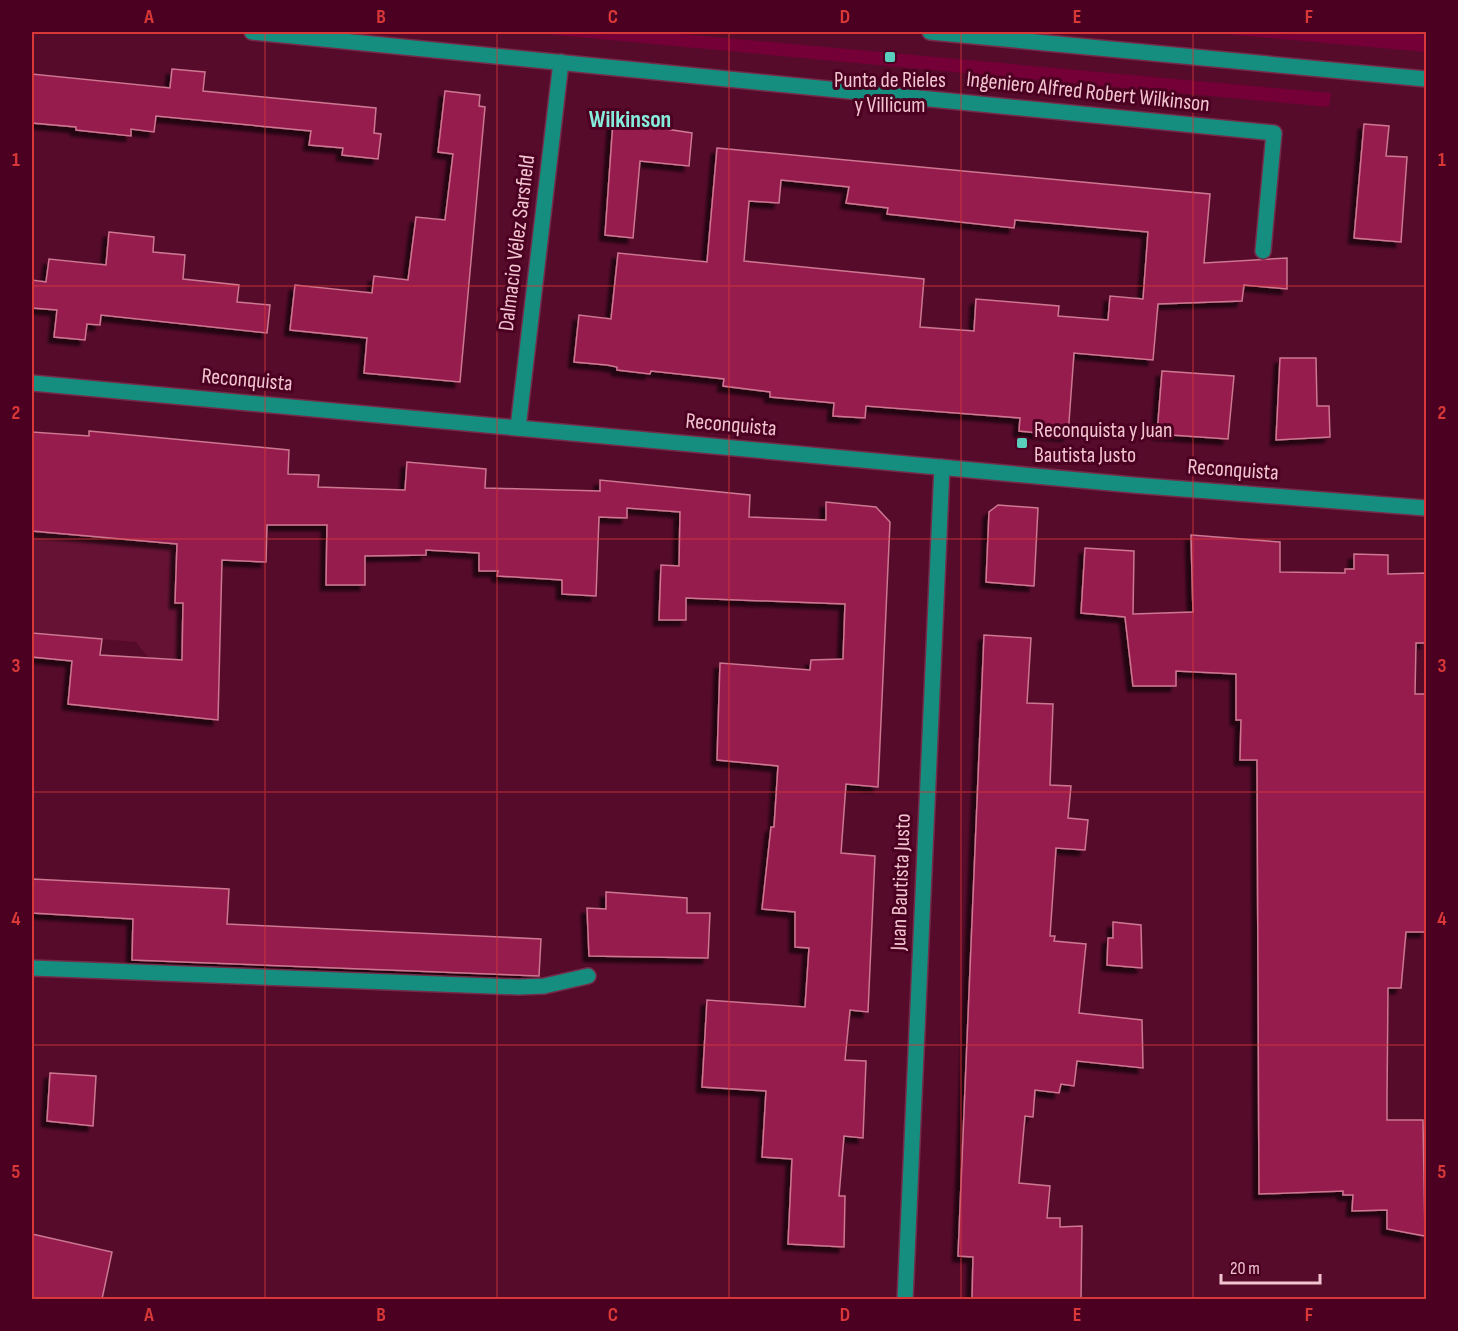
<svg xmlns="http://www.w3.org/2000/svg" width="1458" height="1331" font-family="'Sofia Sans Condensed',sans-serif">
<defs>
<filter id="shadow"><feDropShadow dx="-5.5" dy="5.5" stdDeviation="1.5" flood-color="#0009"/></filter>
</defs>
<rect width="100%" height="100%" fill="#570b2b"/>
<path fill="#661234" d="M32,495L174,508L218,720L145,712L147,656L136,642L32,633Z"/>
<g fill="#740037">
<path d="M524,32H659L1331,93L1329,107Z"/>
<path d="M1203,32H1394L1426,35V52Z"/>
</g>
<g fill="#961a4e" stroke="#cd7790" stroke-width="1.5" fill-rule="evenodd" filter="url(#shadow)">
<path d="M172,69L205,72L203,91L376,108L374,133L381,134L378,159L342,155L343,148L309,145L311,131L156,116L154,132L131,129V136L76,130V127L32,123V74L170,88Z"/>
<path d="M445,91L480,95L479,106L485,107L460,382L364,373L367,338L290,330L295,285L372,293L374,276L408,280L416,217L445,220L453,154L438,152Z"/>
<path d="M613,121L692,133L689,166L640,161L633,238L605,235Z"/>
<path d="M1364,124L1389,126L1386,156L1407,157L1401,242L1354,238Z"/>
<path d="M717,148L1210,194L1204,263L1287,258V289L1244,285L1242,301L1158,304L1153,360L1074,353L1068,436L1019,431L1020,418L866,406L865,418L833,416L834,403L770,397V392L723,386L724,379L651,371L650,374L617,370V367L607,365L574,362L579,315L611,319L618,253L707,262ZM781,180L849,187L846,203L888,208L887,214L1014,228L1015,220L1148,232L1143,299L1110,296L1108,320L1058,316L1059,306L976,299L974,331L920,327L924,279L744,261L749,201L779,203Z"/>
<path d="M109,232L154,237L153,252L185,255L183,279L239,285L237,302L270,305L267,333L101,315L100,325L87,324L85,340L54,337L57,310L32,308V280L46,282L49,259L106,265Z"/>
<path d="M1280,358H1316L1317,406H1329L1330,437L1276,440Z"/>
<path d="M1162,371L1234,376L1228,439L1157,434Z"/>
<path d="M89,431L289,450L288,474L319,475L318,487L405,490L407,462L486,469L485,488L600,491V480L750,495L749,517L826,520V502L876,507L890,522L878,787L846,784L841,853L875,856L868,1012L850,1010L845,1060L866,1061L863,1138L844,1136L839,1196H845L844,1247L788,1244L792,1159L762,1157L766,1091L702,1087L707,1000L805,1007L809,948L795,947V912L762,909L771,827H774L778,766L717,760L720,663L810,670L811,660L843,659L845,604L686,598V620H659L661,565L679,566L680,512L627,508V518L599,517L596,596L562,594V580L497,576L498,571H479V553L426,550V555L365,556V585H326L327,525H267L266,562L222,560L218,720L68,704L72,661L32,657V633L102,639L100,655L182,660L183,603H175L177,544L32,531V432L89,436Z"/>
<path d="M998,505L1038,508L1034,586L986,582L989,512Z"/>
<path d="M1191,535L1280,542V572L1345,573V569H1354V554L1388,555V574L1426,573V643H1416L1415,694H1426V932H1406L1401,988H1388L1387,1099V1120H1423L1425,1236L1387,1229V1210L1352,1211L1353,1195H1343V1191L1259,1194L1257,760H1240L1241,720H1236V674L1176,671V686H1133L1125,617L1081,613L1085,548L1134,551L1133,614L1193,612Z"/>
<path d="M984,635L1031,638L1027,703L1053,704L1050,785L1071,786L1068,818L1088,820L1085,850L1056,848L1050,936H1055L1054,941L1086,944L1079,1013L1142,1020L1143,1068L1077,1061L1074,1086L1061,1084L1059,1093L1035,1090L1033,1117L1025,1116L1019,1183L1050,1186L1047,1218H1060V1227L1082,1226L1081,1299H972L973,1257L958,1256Z"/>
<path d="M32,879L229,889L227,924L541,939L539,976L132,960L133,919L32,913Z"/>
<path d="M606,892L687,898V913H710L708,958L589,956L587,908L606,909Z"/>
<path d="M1113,922L1141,925L1142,968L1107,965L1108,938H1113Z"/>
<path d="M50,1073L96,1076L93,1126L47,1121Z"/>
<path d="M32,1234L112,1252L102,1299H32Z"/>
</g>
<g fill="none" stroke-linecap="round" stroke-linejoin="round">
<g stroke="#732c49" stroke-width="18">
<g id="minor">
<path d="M252,32L1274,133L1263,251"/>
<path d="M930,32L1426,79"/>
<path d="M32,383L1133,485L1426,508"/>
<path d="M518,428L561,62"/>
<path d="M32,968L518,987L544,986L588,976"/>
<path d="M905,1300L942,467"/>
</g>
</g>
<use href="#minor" stroke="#168e7f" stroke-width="15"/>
</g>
<path fill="none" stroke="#d93839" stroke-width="1.5" stroke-opacity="0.55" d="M265,32V1300M497,32V1300M729,32V1300M961,32V1300M1193,32V1300M32,286H1426M32,539H1426M32,792H1426M32,1045H1426"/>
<g fill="#5acebc" stroke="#4b0021" stroke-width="2">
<rect x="884" y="51" width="12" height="12" rx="3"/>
<rect x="1016" y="437" width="12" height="12" rx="3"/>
</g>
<g text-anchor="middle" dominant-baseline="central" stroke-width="6" stroke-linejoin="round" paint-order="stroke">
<g font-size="22" fill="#f2c4cf" stroke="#4b0021">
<text x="890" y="80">Punta de Rieles<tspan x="890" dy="25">y Villicum</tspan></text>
<text x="1034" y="430" text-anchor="start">Reconquista y Juan<tspan x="1034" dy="25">Bautista Justo</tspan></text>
</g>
<g font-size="22" fill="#f2c4cf" stroke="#4b0021">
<text transform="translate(1088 92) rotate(6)">Ingeniero Alfred Robert Wilkinson</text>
<text transform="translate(517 243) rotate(-83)">Dalmacio Vélez Sarsfield</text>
<text transform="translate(247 380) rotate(5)">Reconquista</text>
<text transform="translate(731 425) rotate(5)">Reconquista</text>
<text transform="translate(1233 470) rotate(4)">Reconquista</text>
<text transform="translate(901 882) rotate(-88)">Juan Bautista Justo</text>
</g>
<g font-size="24" font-weight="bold" fill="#86eddc" stroke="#4b0021">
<text x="630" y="119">Wilkinson</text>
</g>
</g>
<rect width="1458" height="1331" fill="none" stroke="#4b0021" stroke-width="66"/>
<path d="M1221 1274v9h99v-9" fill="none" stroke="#f2c4cf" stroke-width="3"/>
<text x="1230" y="1274" font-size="18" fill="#f2c4cf" stroke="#4b0021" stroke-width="4.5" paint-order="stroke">20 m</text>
<rect x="33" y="33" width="1392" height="1265" fill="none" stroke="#d93839" stroke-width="2"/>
<g font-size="20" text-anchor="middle" font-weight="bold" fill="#d93839">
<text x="149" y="23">A</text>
<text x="381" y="23">B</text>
<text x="613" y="23">C</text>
<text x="845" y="23">D</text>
<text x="1077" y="23">E</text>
<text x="1309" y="23">F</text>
<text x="16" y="166">1</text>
<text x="1442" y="166">1</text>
<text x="16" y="419">2</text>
<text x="1442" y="419">2</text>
<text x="16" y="672">3</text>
<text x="1442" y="672">3</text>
<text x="16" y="925">4</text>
<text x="1442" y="925">4</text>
<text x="16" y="1178">5</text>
<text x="1442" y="1178">5</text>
<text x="149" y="1321">A</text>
<text x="381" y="1321">B</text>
<text x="613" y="1321">C</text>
<text x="845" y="1321">D</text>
<text x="1077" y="1321">E</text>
<text x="1309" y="1321">F</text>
</g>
</svg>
